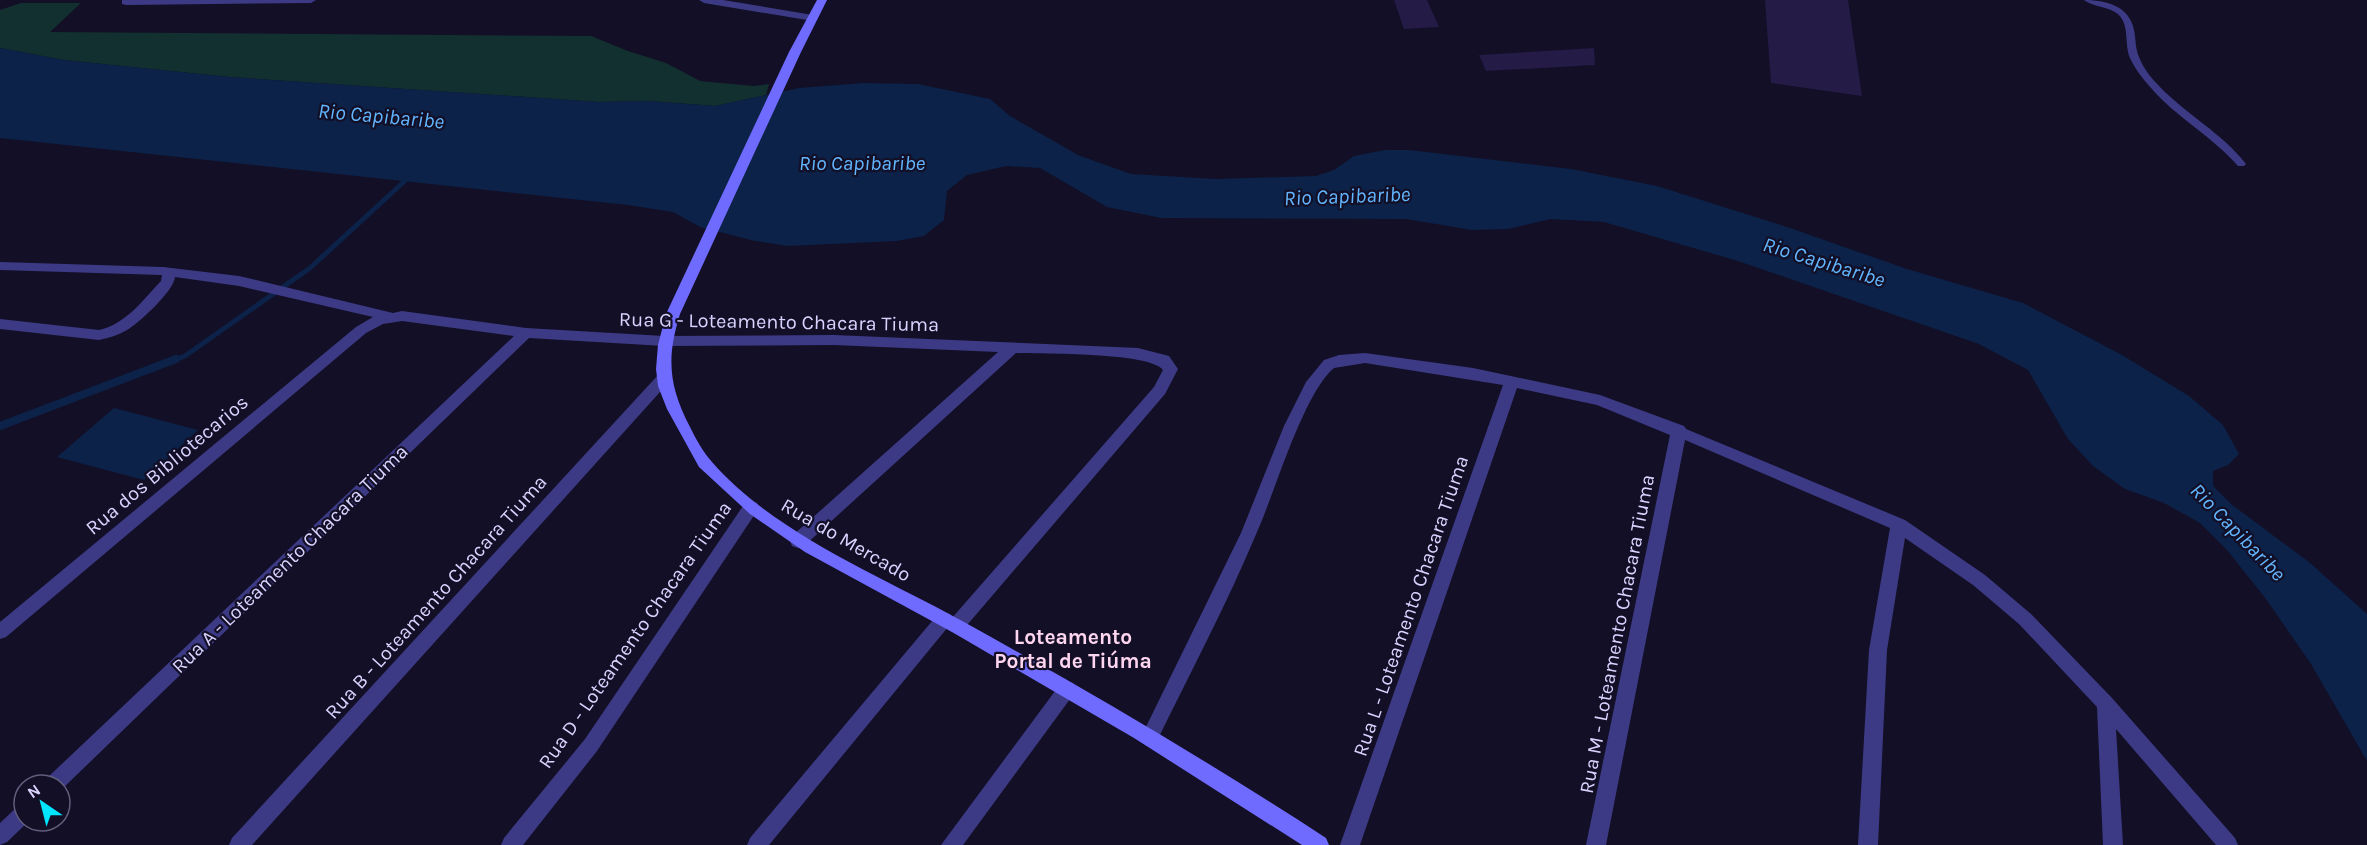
<svg xmlns="http://www.w3.org/2000/svg" width="2367" height="845" font-family="Karla,sans-serif">
<rect width="100%" height="100%" fill="#130f26"/>
<path fill="#12302f" d="M21,3H81L50,32L591,36L628,51L666,63L700,81L753,86L769,84L766,95L715,106L649,101L599,102L229,77L64,60L0,48V10Z"/>
<g fill="#0c2248">
<path d="M0,48L64,60L229,77L599,102L649,101L715,106L799,88L863,83L918,84L990,99L1010,116L1078,155L1131,174L1216,179L1316,176L1334,170L1354,156L1385,150H1409L1571,169L1657,186L1790,228L1907,269L2023,303L2122,355L2189,396L2223,425L2239,454L2228,465L2213,471V486L2231,504L2309,562L2367,614V761L2311,664L2266,599L2227,550L2200,523L2164,503L2125,489L2093,466L2068,439L2028,370L1979,344L1738,261L1604,222L1551,219L1508,229L1472,230L1406,219L1161,218L1107,207L1040,168L1006,166L967,175L947,191L944,220L924,236L897,241L788,246L755,241L700,227L673,212L628,205L0,138Z"/>
<path d="M114,408L198,430L144,480L57,457Z"/>
</g>
<g fill="none" stroke-linecap="round" stroke-linejoin="round">
<path stroke="#0c2248" stroke-width="5" d="M172,361L185,356L310,268L408,178"/>
<path stroke="#0c2248" stroke-width="8" d="M0,426L176,359"/>
</g>
<g fill="#241b47">
<path d="M1394,0H1427L1439,27L1404,29Z"/>
<path d="M1765,0H1848L1862,96L1771,83Z"/>
<path d="M1594,48L1595,65L1486,71L1479,55Z"/>
</g>
<g fill="none" stroke-linecap="round" stroke-linejoin="round">
<path fill="#3d3a85" fill-rule="evenodd" d="M2084,0C2105,0 2129,5 2134,30C2136,39 2135,48 2139,57C2143,68 2152,79 2160,87C2187,115 2222,133 2246,164L2244,166H2238C2212,136 2177,118 2151,88C2143,79 2135,69 2130,58C2124,44 2130,25 2118,14C2108,6 2093,7 2084,0Z"/>
<g fill="#3d3a85" fill-rule="evenodd">
<path d="M122,0H316L311,3L126,5L122,4Z"/>
<path d="M699,0H723L813,15L818,18L813,21L704,3Z"/>
<path d="M0,262L163,267L239,276L393,313L402,311L526,328L664,336L834,335L1138,348L1169,356L1178,369L1165,394L962,631L956,633L950,631L948,627L769,845H747L750,838L938,614L944,612L950,614L952,618L1154,387L1163,370C1150,352 1042,354 1016,353L804,546L798,548L792,546L790,541L792,536L998,352L834,345L664,346L529,338L60,791V785H44L46,779L514,336L402,321L383,324L366,333L6,637L0,639V622L356,327L373,317L239,286L175,277C174,291 139,323 127,330C118,335 109,338 99,340L0,329V319L99,330C126,324 143,300 161,281L162,275L0,270Z"/>
<path d="M1365,353L1473,368L1600,395L1684,426L1686,429L1905,520L1985,575L2031,614L2112,698L2235,838L2238,845H2216L2116,729L2123,845H2103L2097,707L2019,624L1973,585L1905,538L1887,650L1878,845H1858L1869,650L1890,528L1685,440L1606,845H1586L1670,435L1597,405L1517,388L1360,845H1340L1503,385L1365,363L1334,368C1303,394 1275,492 1257,532C1227,604 1190,673 1156,743L1150,745L1144,743L1141,737L1241,533L1284,426L1306,382L1324,360L1339,355Z"/>
<path d="M664,373L671,378L669,382L252,845H229L232,838L659,374Z"/>
<path d="M751,501L757,503L759,507L757,511L597,751L523,845H501L504,838L585,739L745,503Z"/>
<path d="M1067,681L1073,683L1076,689L1073,695L963,845H941L1061,683Z"/>
<path d="M24,804V821H29L7,842L0,845V823L17,807Z"/>
</g>
<path fill="#6f6bff" fill-rule="evenodd" d="M817,0H827L801,52L680,314C666,359 669,386 690,427C696,439 703,452 712,462C775,534 881,576 964,622C1087,690 1208,761 1326,838L1329,845H1302L1134,738L952,632L805,552L750,514L699,467L667,409L658,386L656,369L658,345L666,314L789,52Z"/>
</g>
<g text-anchor="middle" dominant-baseline="central" stroke-width="4.5" stroke-linejoin="round" paint-order="stroke">
<g font-size="20" fill="#d9d4ff" stroke="#130f26">
<text transform="translate(779 322) rotate(1)">Rua G - Loteamento Chacara Tiuma</text>
<text transform="translate(167 465) rotate(-40)">Rua dos Bibliotecarios</text>
<text transform="translate(846 540) rotate(30)">Rua do Mercado</text>
<text transform="translate(290 559) rotate(-44)">Rua A - Loteamento Chacara Tiuma</text>
<text transform="translate(436 597) rotate(-48)">Rua B - Loteamento Chacara Tiuma</text>
<text transform="translate(1411 606) rotate(-71)">Rua L - Loteamento Chacara Tiuma</text>
<text transform="translate(1617 634) rotate(-79)">Rua M - Loteamento Chacara Tiuma</text>
<text transform="translate(635 635) rotate(-55)">Rua D - Loteamento Chacara Tiuma</text>
</g>
<g font-size="21" font-style="italic" fill="#62b6ff" stroke="#130f26">
<text transform="translate(381 116) rotate(5)">Rio Capibaribe</text>
<text x="862" y="163">Rio Capibaribe</text>
<text transform="translate(1347 196) rotate(-2)">Rio Capibaribe</text>
<text transform="translate(1824 262) rotate(17)">Rio Capibaribe</text>
<text transform="translate(2238 532) rotate(46)">Rio Capibaribe</text>
</g>
<g font-size="21" font-weight="bold" fill="#ffd6f0" stroke="#130f26">
<text x="1073" y="637">Loteamento<tspan x="1073" dy="24">Portal de Tiúma</tspan></text>
</g>
</g>
<g transform="translate(42 803) rotate(325)"><circle r="28" fill="#130f26" stroke="#625e7d" stroke-width="1.5"/>
<path d="M0-4.5L10 22L0 15L-10 22Z" fill="#00e5ff"/>
<text y="-9" font-size="16" font-weight="bold" text-anchor="middle" fill="#d9d4ff">N</text>
</g>
</svg>
